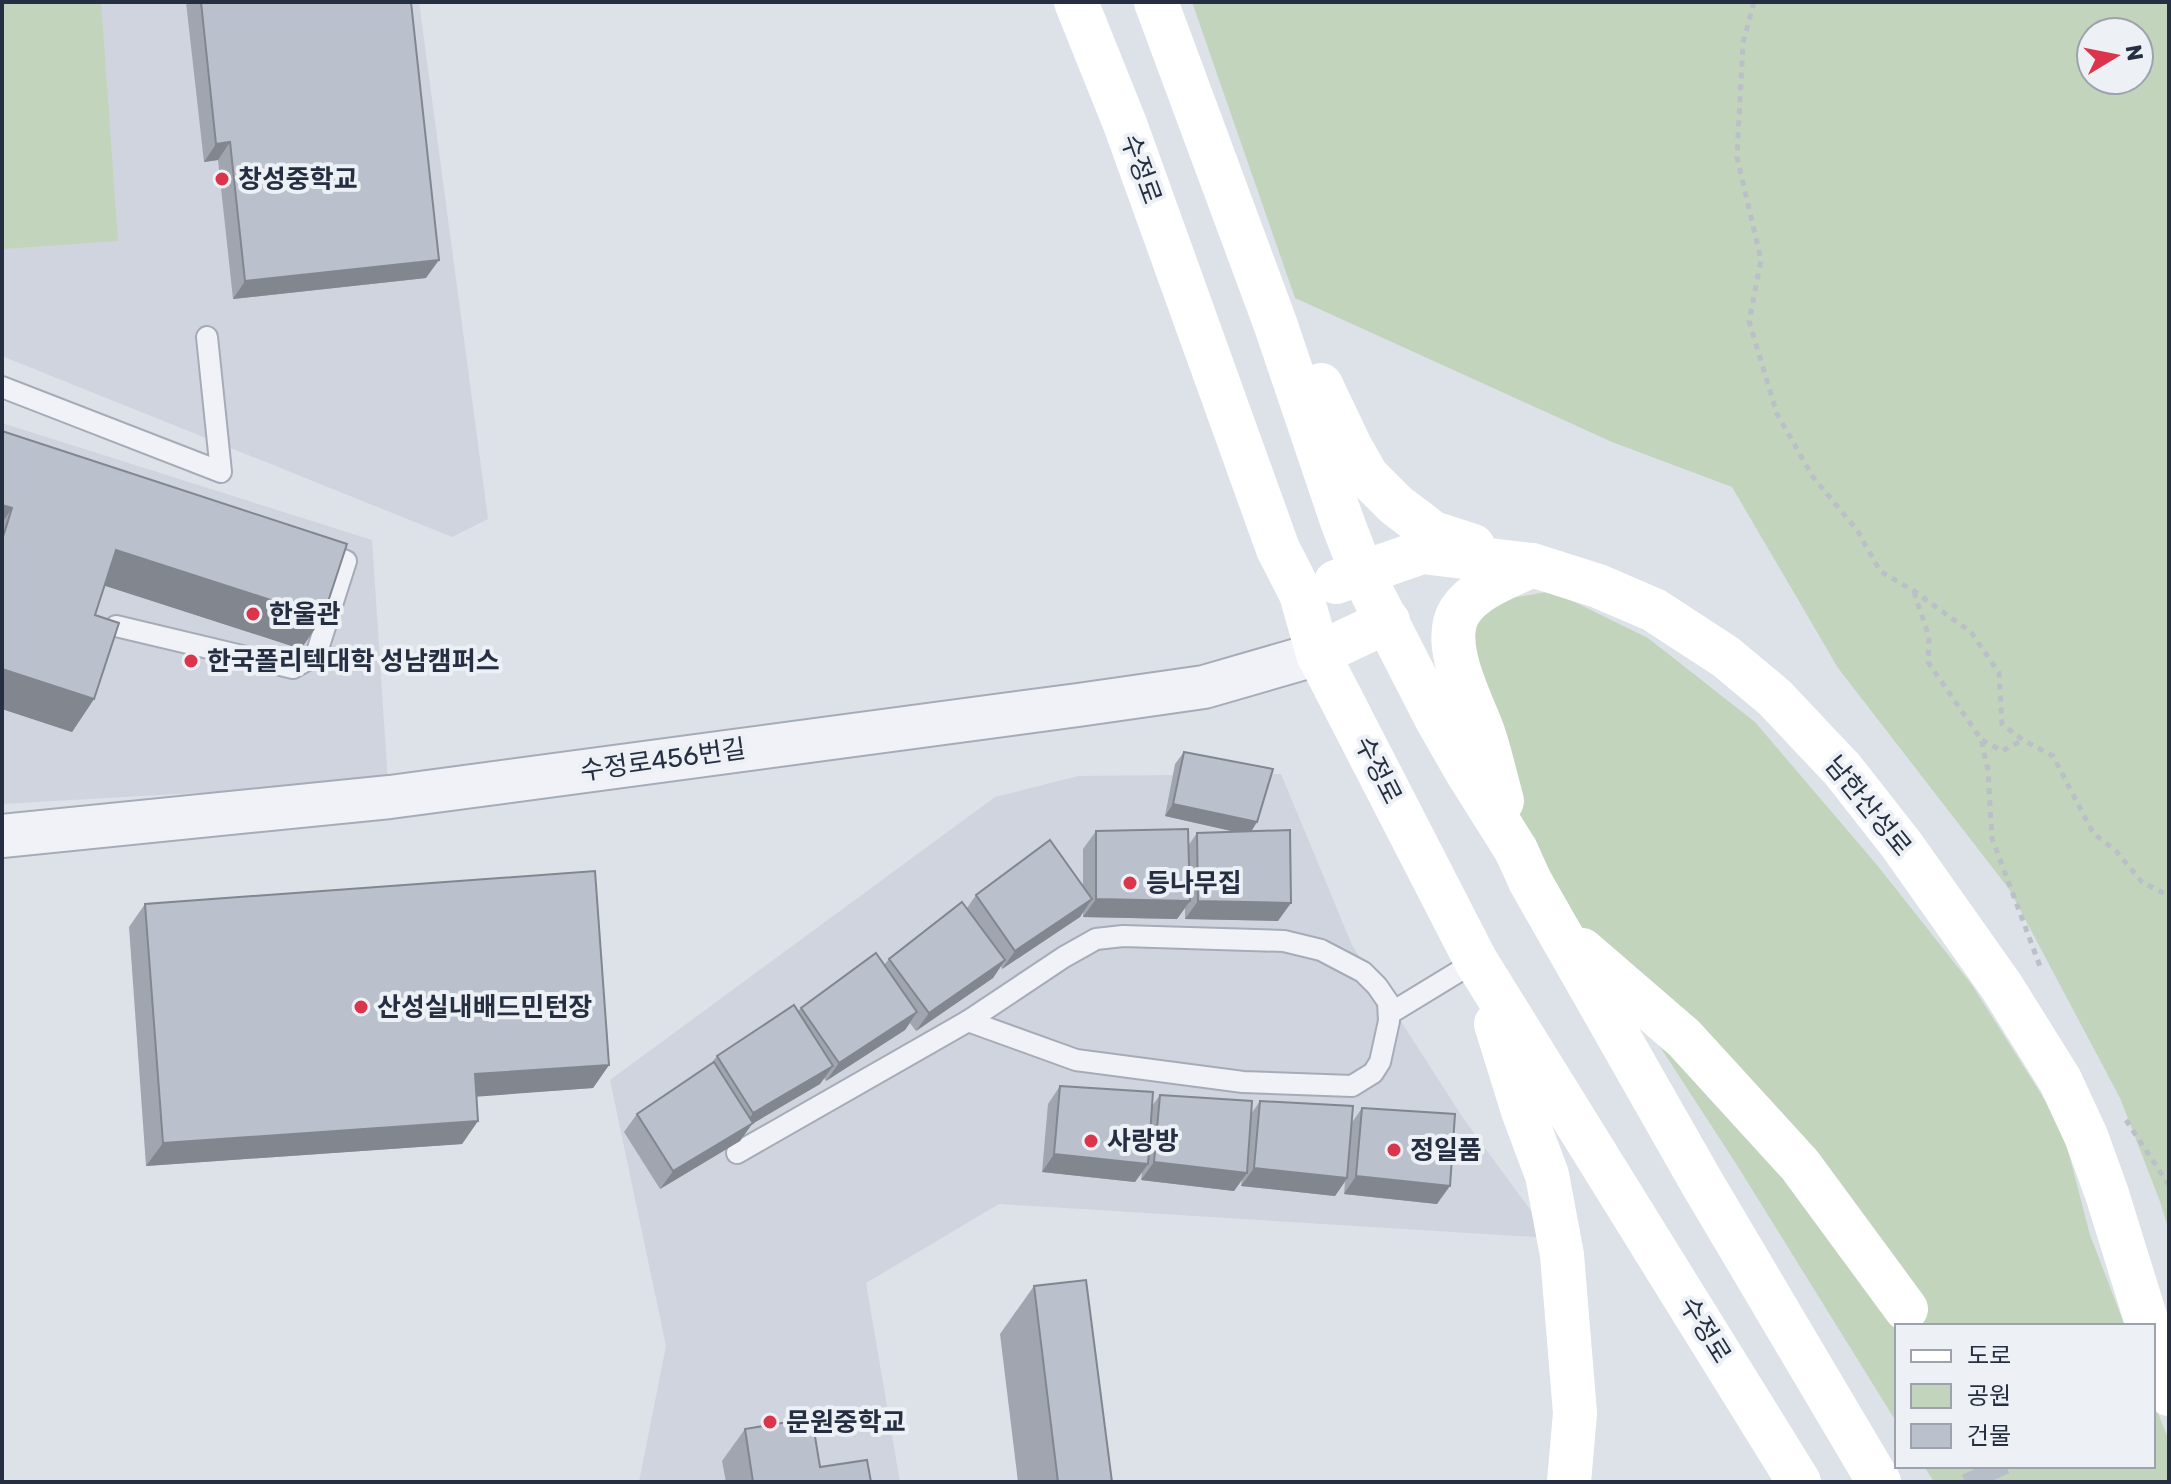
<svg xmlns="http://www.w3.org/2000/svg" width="2171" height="1484" font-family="Rubik,'Noto Sans KR',sans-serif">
<rect width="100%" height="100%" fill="#dde2e9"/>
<g fill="#cfd4de">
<path d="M2,2H419L488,519L452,537L2,356Z"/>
<path d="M2,423L372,540L388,782L2,804Z"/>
<path d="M1281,774L1352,945L1463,1118L1551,1238L999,1204L866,1283L900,1482H639L666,1346L610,1080L995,797L1078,776Z"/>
</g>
<g fill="#c3d4bd" fill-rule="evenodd">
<path d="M2,2H101L118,241L2,249Z"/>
<path d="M1192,2H2169V1230L2159,1199L2120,1098L2009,889L1838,668L1732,487L1612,442L1295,298ZM2091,32H2139V80H2091Z"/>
<path d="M1552,591L1648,638L1755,722L1877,865L1972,985L2062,1127L2090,1235L2125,1326H1897V1423L1735,1162L1539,861L1453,677L1466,606Z"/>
<path d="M2153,1400L2169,1441V1482H1934L1924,1466H2153Z"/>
</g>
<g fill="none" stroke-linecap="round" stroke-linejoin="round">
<path stroke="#b8bec7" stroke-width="44" stroke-dasharray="44 22" stroke-linecap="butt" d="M1982,1466L1989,1482"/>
<g stroke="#a6acb7" stroke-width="24">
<g id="service">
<path d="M2,387L221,472L207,337"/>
<path d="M116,626L293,668L316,655L346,561L317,550"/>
<path d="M1123,936L1284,941L1321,950L1363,972L1377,986L1388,1002L1389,1021L1380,1062L1373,1073L1352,1086L1243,1082L1076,1060L968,1021L1064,957L1096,939Z"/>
<path d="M1389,1014L1476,961"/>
<path d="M737,1153L968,1021"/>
</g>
</g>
<g stroke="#a6acb7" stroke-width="46">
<path id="minor" d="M2,836L390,797L1078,705L1204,687L1318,654"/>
</g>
<g stroke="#bbbfc8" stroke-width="5" stroke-dasharray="6 6" stroke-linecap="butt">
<path d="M1754,2L1743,43L1737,157L1761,260L1749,321L1777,414L1813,477L1857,530L1880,571L1914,591L1971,632L1999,673L2002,724L2023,740L2053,756L2093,833L2116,851L2142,882L2169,896"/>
<path d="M1914,592L1929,637L1928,662L1981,739L1988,770L1992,838L2041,969"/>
<path d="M1982,740L2002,751L2023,740"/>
<path d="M2126,1120L2169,1185"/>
</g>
<use href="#service" stroke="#f0f2f7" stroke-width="20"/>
<use href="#minor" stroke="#f0f2f7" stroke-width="42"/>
<g stroke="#fff" stroke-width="44">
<path d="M1076,2L1125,124L1278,549L1301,594L1318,654L1476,961L1799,1482"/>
<path d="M1156,2L1275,323L1342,521L1362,573L1436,718L1467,772L1516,850L1530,881L1702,1183L1879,1482"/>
<path d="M1321,385L1350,446L1367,476L1396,505L1433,533L1473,546"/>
<path d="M1336,582L1422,552L1532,565L1598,586L1654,610L1726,657L1775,698L1842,769L1901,844L2002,987L2060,1080L2086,1136L2107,1194L2148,1326"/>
<path d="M1318,654L1388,621"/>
<path d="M1502,801C1496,779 1491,757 1484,735C1473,703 1439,644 1460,611C1475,588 1508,577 1532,565"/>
<path d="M1582,950L1684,1038L1800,1165L1906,1309"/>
<path d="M1496,1024L1523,1111L1547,1175L1562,1255L1575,1413L1569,1482"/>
<path d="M2153,1342L2169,1394"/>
</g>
</g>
<g fill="#a0a5af">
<path d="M186,2H411L426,278L233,299L218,160L204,162Z"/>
<path d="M2,431L323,617L301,649L104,585L95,615L94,699L72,732L2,709Z"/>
<path d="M1184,752L1257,822L1251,831L1278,921L1185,919V908L1177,919L1083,917V911L1080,917L1002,969L1001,966L993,978L916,1031L910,1023L905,1030L826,1081L824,1078L820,1084L752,1124L740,1141L660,1189L624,1132L637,1114L710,1065L717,1056L798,1011L801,1008L884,965L889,959L967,908L976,895L1083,886V849L1096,831L1188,846L1197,833L1236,832L1165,816L1175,764Z"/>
<path d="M145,904L609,1065L593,1088L477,1096L478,1121L462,1144L146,1166L129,927Z"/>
<path d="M1060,1086L1152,1106L1160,1095L1251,1114L1260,1101L1351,1124L1362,1108L1437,1204L1344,1194L1345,1182L1335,1196L1241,1186L1242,1179L1234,1191L1141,1180L1142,1172L1135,1182L1042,1172L1048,1104Z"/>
<path d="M1034,1286L1112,1482H1018L1000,1334Z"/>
<path d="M745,1429L820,1467L871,1482H726L722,1461Z"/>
</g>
<g fill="#82868f">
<path d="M230,142L218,160L204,162L216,144Z"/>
<path d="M439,260L426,278L233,299L245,281Z"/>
<path d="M2,505L12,508L2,523Z"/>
<path d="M116,550L323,617L301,649L93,582Z"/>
<path d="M2,669L94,699L72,732L2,709Z"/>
<path d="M1173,804L1257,822L1249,835L1165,816Z"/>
<path d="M1092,899L1080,917L1002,969L1015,951Z"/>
<path d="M1096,899L1190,901L1177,919L1083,917Z"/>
<path d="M1198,901L1291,903L1278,921L1185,919Z"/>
<path d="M1005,960L993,978L916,1031L929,1013Z"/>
<path d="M917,1012L905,1030L826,1081L839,1063Z"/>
<path d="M609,1065L593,1088L459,1098L475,1074Z"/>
<path d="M833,1066L820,1084L752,1124L740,1141L660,1189L673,1171L741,1130L753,1113Z"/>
<path d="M478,1121L462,1144L146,1166L163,1143Z"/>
<path d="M1054,1154L1148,1164L1135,1182L1042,1172Z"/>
<path d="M1154,1162L1247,1173L1234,1191L1141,1180Z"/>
<path d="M1254,1168L1347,1178L1335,1196L1241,1186Z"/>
<path d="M1356,1176L1450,1186L1437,1204L1344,1194Z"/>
</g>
<g fill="#bac0cc" stroke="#82868f" stroke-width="2">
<path d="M201,2H411L439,260L245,281L230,142L216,144Z"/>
<path d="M2,431L347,544L323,617L116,550L95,615L119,623L94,699L2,669V540L12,508L2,505Z"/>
<path d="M1184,752L1273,769L1257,822L1173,804Z"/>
<path d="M1188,829L1190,901L1096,899V831Z"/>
<path d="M1290,830L1291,903L1198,901L1197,833Z"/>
<path d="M1050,840L1092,899L1015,951L976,895Z"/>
<path d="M595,871L609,1065L475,1074L478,1121L163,1143L145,904Z"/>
<path d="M962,902L1005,960L929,1013L889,959Z"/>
<path d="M876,953L917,1012L839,1063L801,1008Z"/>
<path d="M794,1005L833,1066L753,1113L717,1056Z"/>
<path d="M714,1062L753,1123L673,1171L637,1114Z"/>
<path d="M1060,1086L1153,1092L1148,1164L1054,1154Z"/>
<path d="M1160,1095L1252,1101L1247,1173L1154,1162Z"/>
<path d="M1260,1101L1353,1106L1347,1178L1254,1168Z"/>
<path d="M1362,1108L1455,1114L1450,1186L1356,1176Z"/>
<path d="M1086,1280L1112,1482H1058L1034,1286Z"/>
<path d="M812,1418L820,1467L867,1460L871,1482H753L745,1429Z"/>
</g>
<g fill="#dc344a" stroke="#edf1f6" stroke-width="3">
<circle cx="222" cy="179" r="8"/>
<circle cx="253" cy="614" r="8"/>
<circle cx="191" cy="661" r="8"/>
<circle cx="1130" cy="883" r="8"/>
<circle cx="361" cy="1007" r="8"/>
<circle cx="1091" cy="1141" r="8"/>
<circle cx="1394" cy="1150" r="8"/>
<circle cx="770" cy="1422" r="8"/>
</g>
<g text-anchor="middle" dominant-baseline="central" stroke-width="8" stroke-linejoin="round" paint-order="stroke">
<g font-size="26" fill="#252f41" stroke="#edf1f6">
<text transform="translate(1141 169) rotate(70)">수정로</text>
<text transform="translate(663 760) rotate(-8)">수정로456번길</text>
<text transform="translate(1378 770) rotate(63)">수정로</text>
<text transform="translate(1868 806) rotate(51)">남한산성로</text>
<text transform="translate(1705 1330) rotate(58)">수정로</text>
</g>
<g font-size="26" font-weight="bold" fill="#252f41" stroke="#edf1f6" text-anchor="start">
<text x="238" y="179">창성중학교</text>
<text x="269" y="614">한울관</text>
<text x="207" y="661">한국폴리텍대학 성남캠퍼스</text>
<text x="1146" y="883">등나무집</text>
<text x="377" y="1007">산성실내배드민턴장</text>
<text x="1107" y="1141">사랑방</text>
<text x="1410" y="1150">정일품</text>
<text x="786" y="1422">문원중학교</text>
</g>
</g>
<rect width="2171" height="1484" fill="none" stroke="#252f41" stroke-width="8"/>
<rect x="1895" y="1324" width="260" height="144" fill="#edf1f6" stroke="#9da3ae" stroke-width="2"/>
<rect x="1911" y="1350" width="40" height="12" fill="#ffffff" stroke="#9da3ae" stroke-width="2"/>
<text x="1967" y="1364" font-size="24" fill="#252f41">도로</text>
<rect x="1911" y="1384" width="40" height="24" fill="#c3d4bd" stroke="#9da3ae" stroke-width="2"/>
<text x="1967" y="1404" font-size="24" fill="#252f41">공원</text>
<rect x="1911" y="1424" width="40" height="24" fill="#bac0cc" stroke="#9da3ae" stroke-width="2"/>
<text x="1967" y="1444" font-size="24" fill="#252f41">건물</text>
<g transform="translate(2115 56) rotate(80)"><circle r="38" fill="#edf1f6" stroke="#9da3ae" stroke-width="2"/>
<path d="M0-6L14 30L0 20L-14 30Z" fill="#dc344a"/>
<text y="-12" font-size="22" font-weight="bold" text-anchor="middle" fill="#252f41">N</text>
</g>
</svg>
